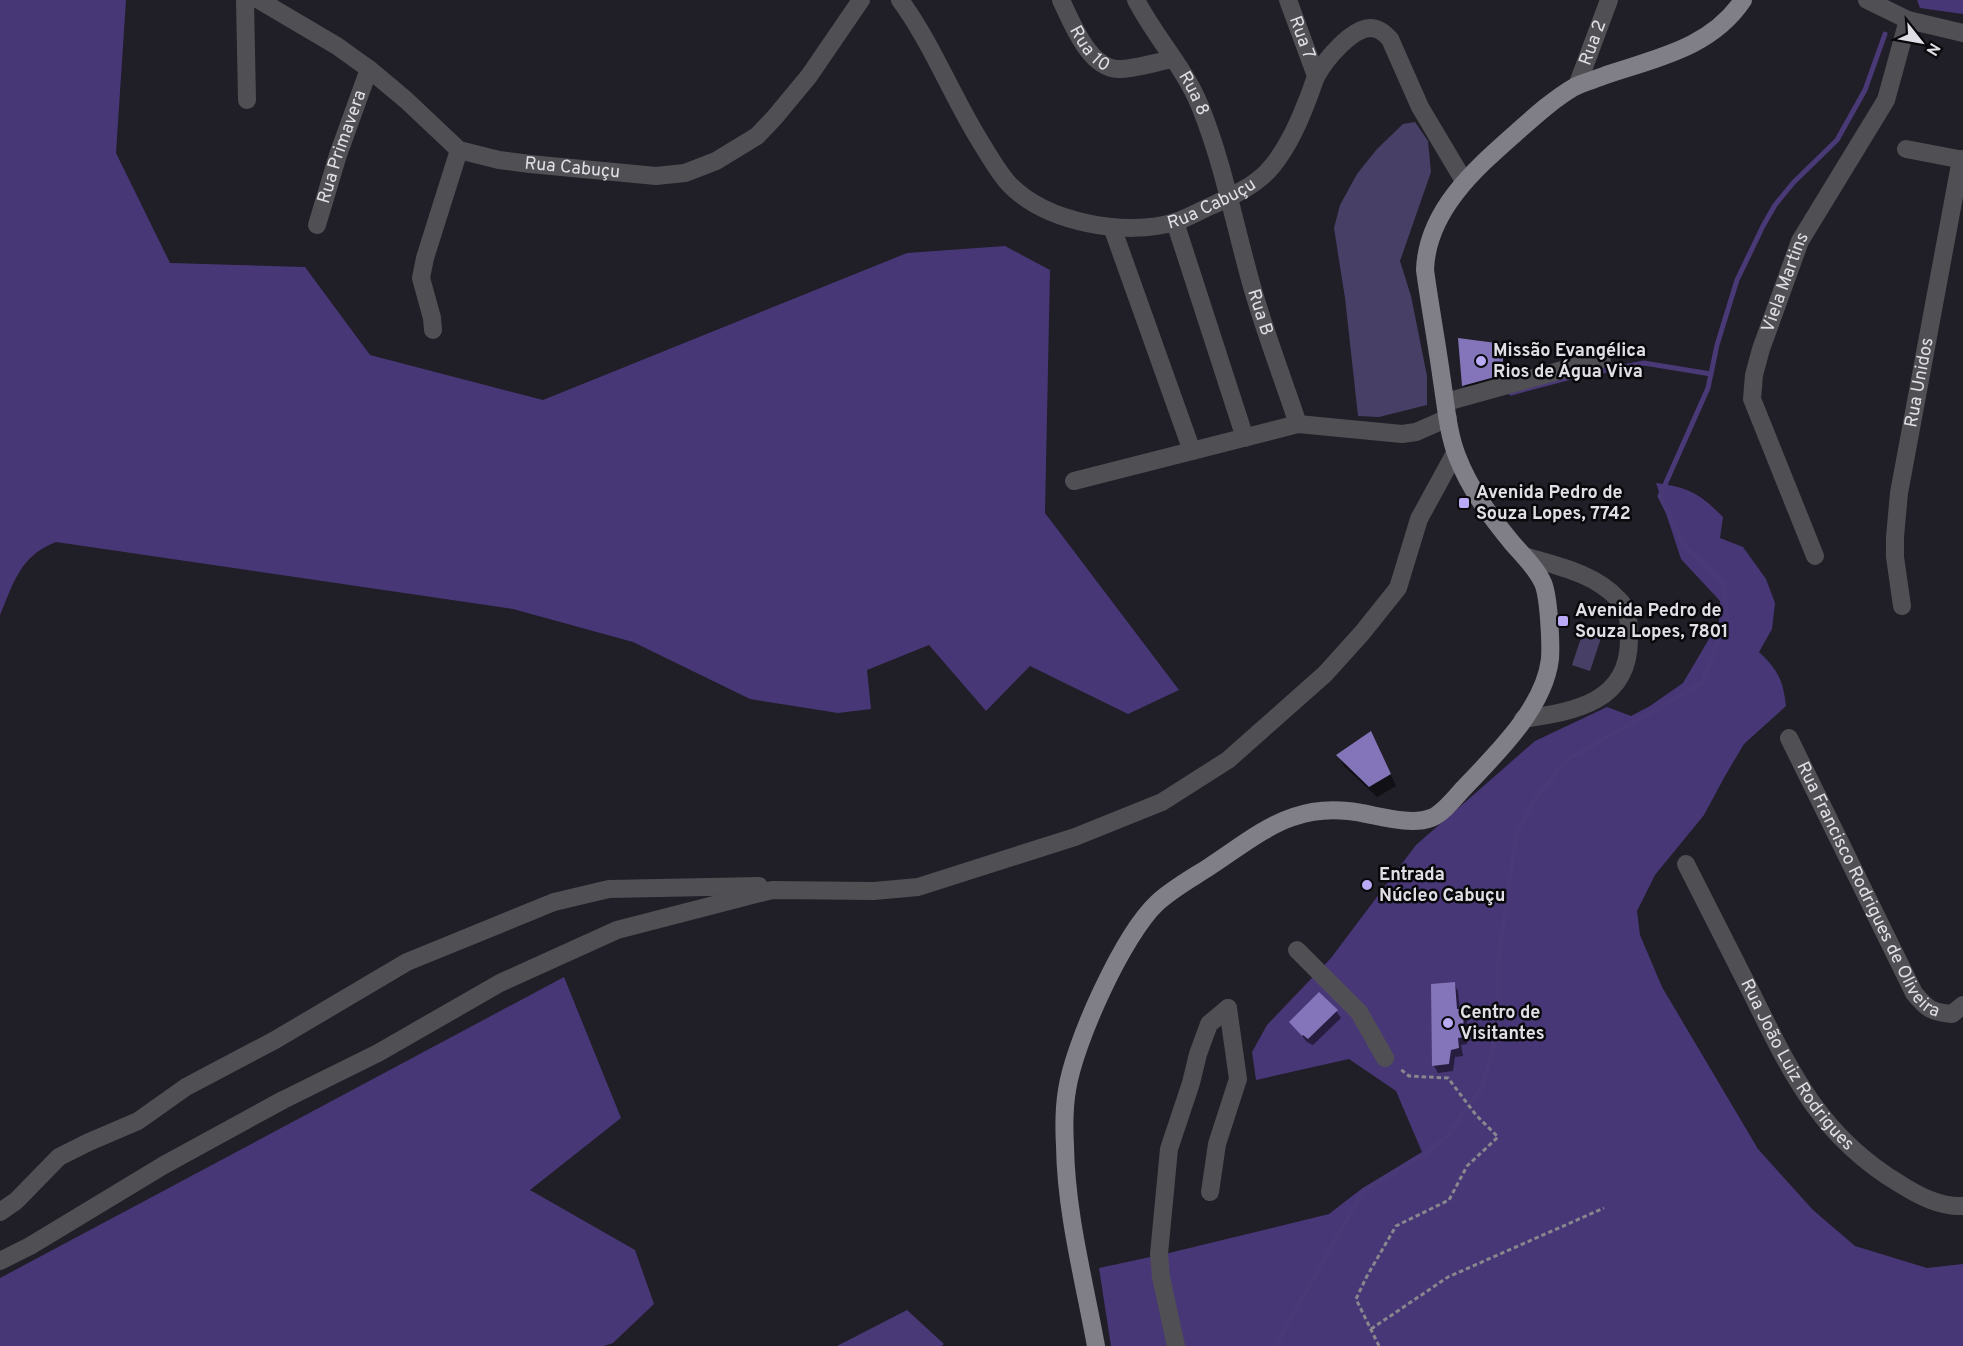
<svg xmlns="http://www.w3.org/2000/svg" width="1963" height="1346" font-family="Overpass,sans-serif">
<rect width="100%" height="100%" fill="#201e26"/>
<g fill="#483f67">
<path d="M1415,122L1428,141L1431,172L1400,261L1411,296L1427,376V405L1379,417L1358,416L1345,298L1334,228L1340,205L1357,174L1377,149L1403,124Z"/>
<path d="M1585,626L1603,632L1590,671L1572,665Z"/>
</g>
<g fill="#483776">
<path d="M0,0H126L116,153L170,263L305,267L370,355L543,400L907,253L1005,246L1050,270L1045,513L1179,690L1128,714L1030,666L986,711L929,645L867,670L871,709L838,713L750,699L633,642L513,609L56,542C20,556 14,582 0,615Z"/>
<path d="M1917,0H1963V14L1920,8Z"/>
<path d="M1656,483C1690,488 1699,493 1723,517L1720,538L1743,547L1766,579L1775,603L1772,629L1759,652C1778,670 1783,680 1786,706L1744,744L1725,776L1704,815L1655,875L1637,911L1640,935L1662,987L1758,1149L1813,1210L1855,1246L1927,1268L1963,1264V1346H1111L1099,1268L1169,1253L1329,1214L1360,1190L1422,1152L1396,1091L1349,1059L1256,1080L1252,1052L1267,1025L1331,958L1416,845L1535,741L1607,707L1631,716L1650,706L1683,683L1719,622L1720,601L1681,559Z"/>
<path d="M564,977L621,1118L530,1190L635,1250L654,1304L613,1343L604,1346H0V1278Z"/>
</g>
<path fill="#493977" d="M907,1310L944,1344L942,1346H837Z"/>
<g fill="#0007">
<path d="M1503,346L1510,357L1508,386L1470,397L1464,385Z"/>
<path d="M1377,744L1396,786L1377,797L1344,766L1338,755Z"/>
<path d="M1454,984L1458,991L1460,1011L1462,1010L1467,1018V1044L1461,1045L1463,1056L1455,1057L1453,1071L1438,1073L1434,1066Z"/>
<path d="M1336,1011L1341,1018L1313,1045L1307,1042L1291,1022Z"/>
</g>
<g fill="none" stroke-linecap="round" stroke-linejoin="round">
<g stroke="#493977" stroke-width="5">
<path d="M1511,393L1571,377L1644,363L1711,374"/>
<path d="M1277,1346L1280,1337L1363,1191L1431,1150L1449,1134L1483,1085L1497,1032L1498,966L1516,834L1532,804L1565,761L1702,683L1727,617L1724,584L1686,547L1660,496L1708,388L1717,345L1737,280L1763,226L1775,205L1793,183L1837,140L1865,90L1885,34"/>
</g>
</g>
<g fill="#8475ba">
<path d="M1458,338L1504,344L1502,375L1462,386Z"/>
<path d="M1371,731L1391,774L1369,787L1336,755Z"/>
<path d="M1455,982L1457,1009H1463L1464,1037L1458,1038L1459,1048L1451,1050L1449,1064L1432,1066L1431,984Z"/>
<path d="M1319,992L1338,1010L1308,1039L1303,1035L1302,1036L1289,1022Z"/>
</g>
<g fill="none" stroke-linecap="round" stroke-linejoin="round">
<g stroke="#88878e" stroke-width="3" stroke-dasharray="4.5 3" stroke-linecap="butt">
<path d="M1371,1329L1448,1277L1604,1208"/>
<path d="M1379,1346L1356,1299L1367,1276L1396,1226L1449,1200L1467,1166L1498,1137L1476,1115L1448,1078L1409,1076L1399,1068"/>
</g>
<g stroke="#504f54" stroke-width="18">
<path d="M245,0L247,100"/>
<path id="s1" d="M259,0L337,46L369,69L406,100L459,150L499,160L530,164L656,176L685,173L716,161L757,136L775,117L809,76L861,0"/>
<path id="s2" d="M900,0C933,45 953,99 983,146C991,159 999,173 1009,184C1046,223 1126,237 1175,222C1188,218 1201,210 1213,205C1232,196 1252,187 1267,172C1285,153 1298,125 1307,101C1311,92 1313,83 1317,75C1326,59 1351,29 1370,28C1379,28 1384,33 1390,39L1420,107L1464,181"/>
<path id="s3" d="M1061,0C1072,23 1089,68 1118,69C1136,69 1156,62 1173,59"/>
<path id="s4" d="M1136,0C1155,37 1184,67 1200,106C1224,165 1235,228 1253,290C1266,335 1283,379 1298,424"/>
<path id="s5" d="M1288,0L1316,76"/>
<path d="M1867,0L1908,20L1963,33"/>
<path id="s6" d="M1577,86L1609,0"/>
<path d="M1906,149L1963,160"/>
<path d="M1175,222L1245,438"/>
<path id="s7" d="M317,225L338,155L369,69"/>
<path d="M1112,227L1192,451"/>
<path d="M433,330L432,318L421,278L425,258L459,150"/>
<path d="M1446,402L1602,359"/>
<path d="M1074,481L1298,424L1402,434L1416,432L1448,418"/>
<path id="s8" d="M1815,556L1752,399L1754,375L1761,349L1800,241L1886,100L1908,20"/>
<path id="s9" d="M1902,606L1895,557V537L1899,493L1961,159"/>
<path d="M1523,719C1575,711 1630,703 1629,637C1629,623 1629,609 1618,599C1594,573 1557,566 1524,556"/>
<path id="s10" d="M1789,738L1914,993C1927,1009 1931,1012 1952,1014L1963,1005"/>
<path id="s11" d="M1686,864C1708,907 1730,950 1752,994C1791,1073 1820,1136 1900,1184C1919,1196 1940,1207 1963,1206"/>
<path d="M1297,950L1359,1012L1385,1058"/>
<path d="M1210,1192L1217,1144L1238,1079L1228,1008"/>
<path d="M0,1212L16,1201L59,1157L89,1142L138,1121L186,1087L275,1040L407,962L554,902L609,889L759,886"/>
<path d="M0,1261L30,1246L164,1165L283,1100L378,1053L500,983L617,930L772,890L874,891L918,887L1075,837L1162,802L1228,760L1325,674L1362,633L1398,588L1419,519L1455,453"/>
<path d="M1176,1346L1161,1277L1159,1254L1169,1149L1191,1083L1198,1054L1209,1024L1228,1008"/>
</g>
<path stroke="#807f88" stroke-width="18" d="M1096,1346C1084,1280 1066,1213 1065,1146C1064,1128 1064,1108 1067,1090C1074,1043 1123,935 1157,903C1172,889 1192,878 1209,867C1234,851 1265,826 1293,817C1310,811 1330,809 1348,811C1372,813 1408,827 1431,818C1442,814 1454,799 1462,790C1495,755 1544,709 1550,659C1551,643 1549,597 1543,583C1537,569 1523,555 1513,544C1490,516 1470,490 1457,456C1448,433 1446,406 1442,381C1437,344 1430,307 1425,270C1427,210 1476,168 1518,131C1536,115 1555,98 1576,86C1585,82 1596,79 1606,75C1656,58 1711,48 1743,0"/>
</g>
<g fill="#baaaf6" stroke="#09090c" stroke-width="2">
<circle cx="1481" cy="361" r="6"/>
<rect x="1458" y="497" width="12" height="12" rx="3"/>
<rect x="1557" y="615" width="12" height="12" rx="3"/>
<circle cx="1367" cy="885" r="6"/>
<circle cx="1448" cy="1023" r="6"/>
</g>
<g text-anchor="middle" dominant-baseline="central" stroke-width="5" stroke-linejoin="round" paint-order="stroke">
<g font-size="18" fill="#e0dfe5" stroke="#09090c">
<text stroke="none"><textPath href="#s5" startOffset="40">Rua 7</textPath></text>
<text stroke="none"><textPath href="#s6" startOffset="46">Rua 2</textPath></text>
<text stroke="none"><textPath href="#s3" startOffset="57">Rua 10</textPath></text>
<text stroke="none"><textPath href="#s4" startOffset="110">Rua 8</textPath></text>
<text stroke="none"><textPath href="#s7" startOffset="82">Rua Primavera</textPath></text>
<text stroke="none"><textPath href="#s1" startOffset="366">Rua Cabuçu</textPath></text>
<text stroke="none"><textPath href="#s2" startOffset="432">Rua Cabuçu</textPath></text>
<text stroke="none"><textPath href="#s8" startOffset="291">Viela Martins</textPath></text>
<text stroke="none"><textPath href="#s4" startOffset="339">Rua B</textPath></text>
<text stroke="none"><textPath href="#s9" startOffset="226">Rua Unidos</textPath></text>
<text stroke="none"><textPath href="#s10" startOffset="172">Rua Francisco Rodrigues de Oliveira</textPath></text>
<text stroke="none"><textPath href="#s11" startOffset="230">Rua João Luiz Rodrigues</textPath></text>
</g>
<g font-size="18" font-weight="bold" fill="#e0dfe5" stroke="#09090c" text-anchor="start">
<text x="1493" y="351">Missão Evangélica<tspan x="1493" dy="21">Rios de Água Viva</tspan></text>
<text x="1476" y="493">Avenida Pedro de<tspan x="1476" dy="21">Souza Lopes, 7742</tspan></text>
<text x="1575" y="611">Avenida Pedro de<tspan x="1575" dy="21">Souza Lopes, 7801</tspan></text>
<text x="1379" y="875">Entrada<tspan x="1379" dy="21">Núcleo Cabuçu</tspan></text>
<text x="1460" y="1013">Centro de<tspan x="1460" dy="21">Visitantes</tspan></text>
</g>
</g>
<g transform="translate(1921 42) rotate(121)" stroke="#09090c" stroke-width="4.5" paint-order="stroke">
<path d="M0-4.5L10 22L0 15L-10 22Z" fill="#e0dfe5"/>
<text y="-9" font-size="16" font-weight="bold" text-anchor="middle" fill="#e0dfe5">N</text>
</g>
</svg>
